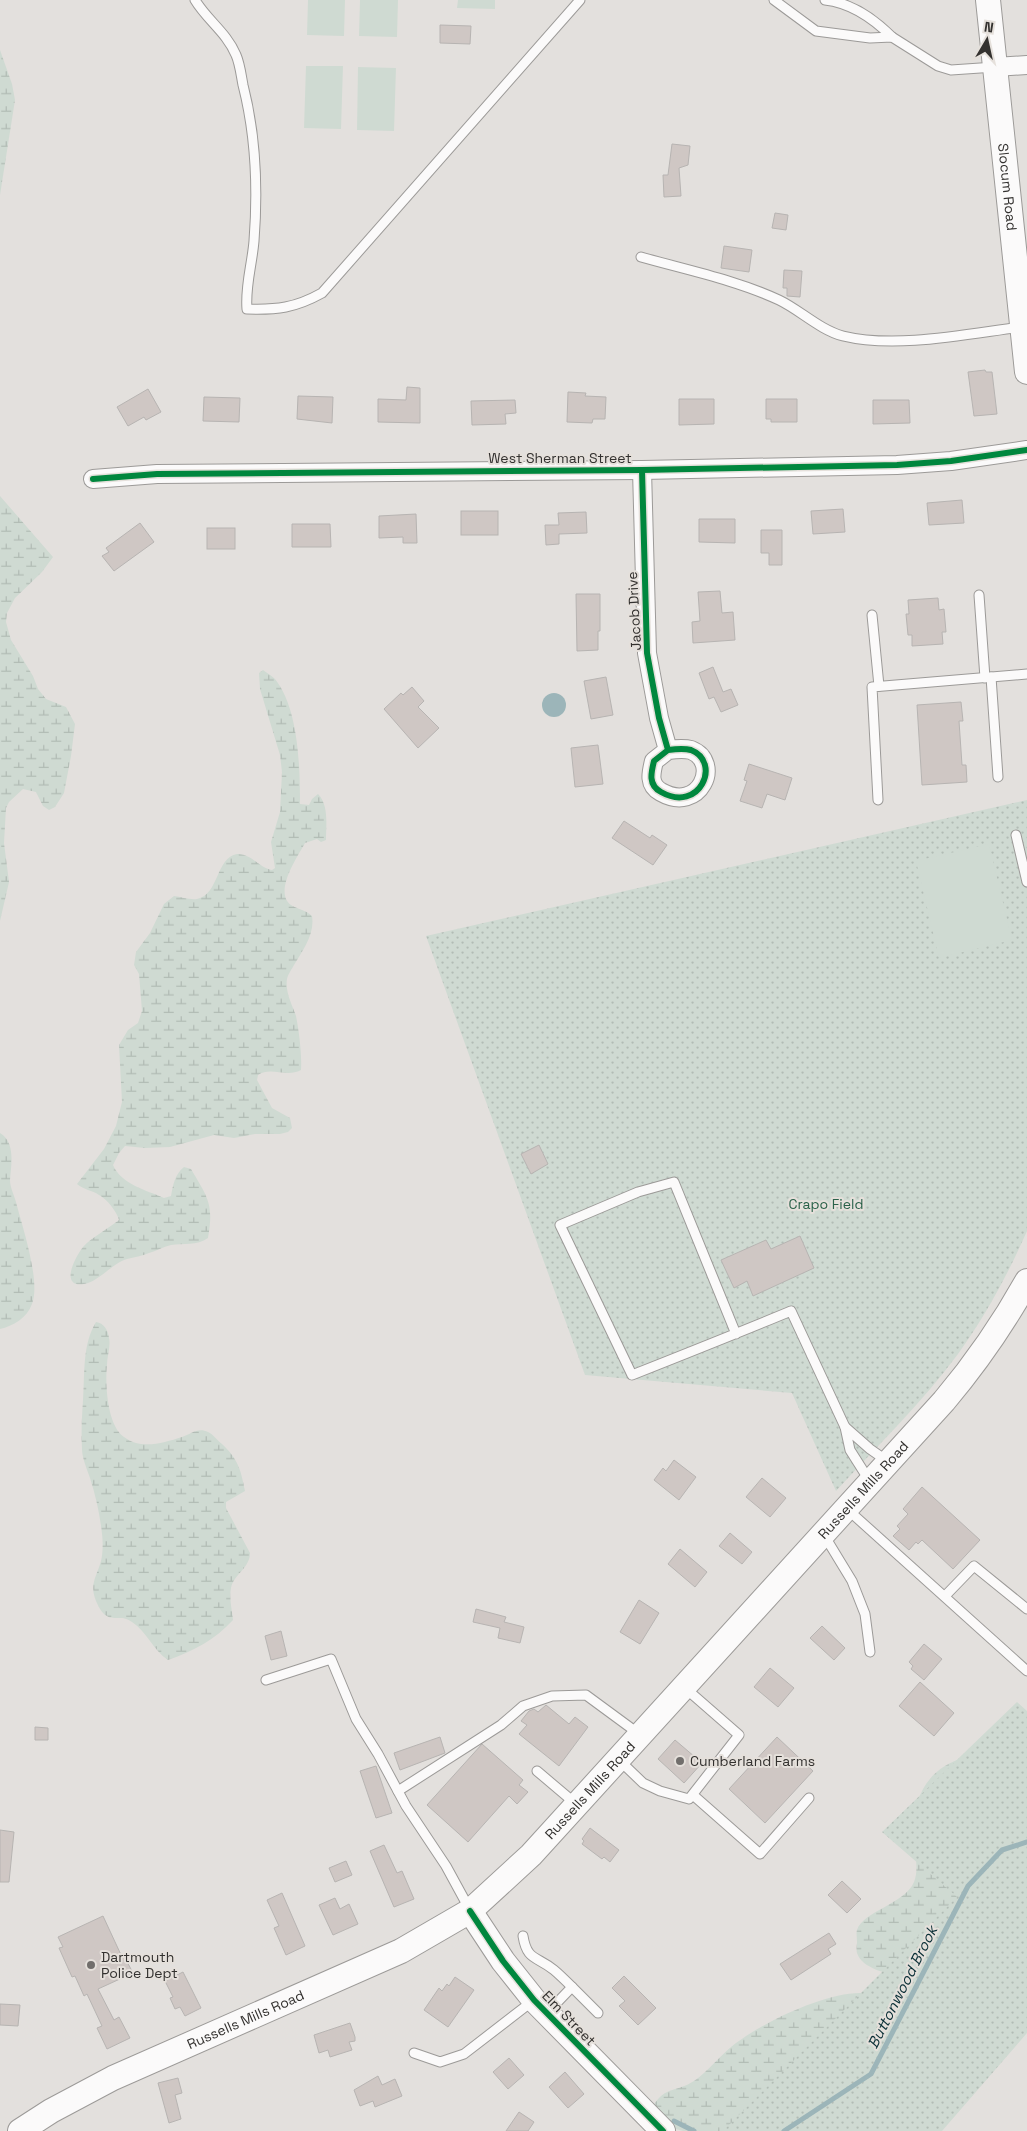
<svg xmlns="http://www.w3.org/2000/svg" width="1027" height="2131" font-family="'Space Grotesk',sans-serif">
<defs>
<pattern id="wetland-marsh" width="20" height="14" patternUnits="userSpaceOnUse" patternTransform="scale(1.25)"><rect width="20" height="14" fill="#cfdad2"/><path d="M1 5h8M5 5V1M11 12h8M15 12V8" fill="none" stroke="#b2bcb5"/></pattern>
<pattern id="park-dots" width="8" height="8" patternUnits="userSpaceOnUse" patternTransform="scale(1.25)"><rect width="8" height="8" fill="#cfdad2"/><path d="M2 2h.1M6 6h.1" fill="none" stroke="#b2bcb5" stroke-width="1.8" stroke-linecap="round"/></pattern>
</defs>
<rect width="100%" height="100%" fill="#e3e0dd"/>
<g fill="url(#wetland-marsh)">
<path d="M0,50L12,84L15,100L0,195Z"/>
<path d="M0,496L53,557L42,572L15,598L7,613L6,622L11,640L33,676L38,689L46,699L66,707L75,724L71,756L64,793L55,807L49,810L43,806L36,792L23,789L9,802L6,808L4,843L9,882L0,921Z"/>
<path d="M263,670C267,673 272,676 275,679C299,709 300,768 300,804L309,805L312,799L318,794C329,805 326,825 326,840L321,842L317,839L305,843C298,856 273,892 291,905C297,909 306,910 312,916C315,934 303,950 294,965C292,969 288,974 287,979C285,992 292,1004 296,1016C299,1031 302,1055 301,1070C286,1078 271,1066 258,1075L257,1080L272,1108L290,1118L292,1128L288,1132L280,1134H255L234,1138L214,1135L170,1147L145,1148L125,1146L119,1153L113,1165C121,1184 146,1190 164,1198L171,1196C173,1185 175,1174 184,1167L191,1169C208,1198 214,1204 208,1238C197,1246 183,1243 171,1245C163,1247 156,1251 149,1253C142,1256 134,1257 127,1259C111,1264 100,1281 84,1284C59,1288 75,1257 83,1247C92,1237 108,1229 119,1220C117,1212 107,1199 99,1195C92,1190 84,1190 77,1184L104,1149L116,1126L122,1102L119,1045L128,1030L138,1023L142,1011L139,974L134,965L136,952L150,933L164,904L174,896C181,897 190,900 197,899C219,895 216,857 237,854C251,853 259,868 272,870L275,868L271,842L280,812L282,772L280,755L260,689L259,673Z"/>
<path d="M0,1133C16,1143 11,1165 10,1180C10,1187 14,1195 16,1202C22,1226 41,1281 32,1304C27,1318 13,1326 0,1329Z"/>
<path d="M96,1322C104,1323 108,1330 109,1338C111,1346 107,1356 107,1365C105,1384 107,1425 124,1437C141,1450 163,1443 182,1437C191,1434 198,1427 208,1432C213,1434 218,1441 222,1444C238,1459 241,1470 245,1491L226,1502V1508L250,1553C250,1568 234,1574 231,1588C229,1598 232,1610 233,1620C216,1639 192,1652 168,1660C153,1650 147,1632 132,1622C118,1611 108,1629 96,1601C89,1584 97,1576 101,1561C103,1553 103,1542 102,1534C100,1515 96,1497 90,1478C87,1469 82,1458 82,1449C81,1432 82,1416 83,1400C85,1374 82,1345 96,1322Z"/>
<path d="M967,1757L1027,1759L866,2131H683L662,2125L653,2106C665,2086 677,2092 694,2081C707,2072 718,2058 731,2047C759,2024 823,1993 860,1993C865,1994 870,1995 875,1996L902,1978C888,1973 862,1969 857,1953C856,1950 857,1945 857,1942C857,1938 856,1933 857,1930C863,1911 905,1904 914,1882C919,1870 915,1853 914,1841C911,1800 926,1767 967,1757Z"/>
</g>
<g fill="url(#park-dots)">
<path d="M1027,800V1231C1008,1274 986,1315 958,1354C922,1403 877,1446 836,1491L792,1393L585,1375L426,936Z"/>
<path d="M1017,1702L1027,1711V2033L942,2131H723L957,1897L882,1832Z"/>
</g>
<g fill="#cfdad2">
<path d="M308,0H345L344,36L307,35Z"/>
<path d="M360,0H398L397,37L359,36Z"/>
<path d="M458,0H495V9L457,8Z"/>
<path d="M306,66H343L341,129L304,128Z"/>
<path d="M358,67L396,68L394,131L357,130Z"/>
<path d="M989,844L1012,940L939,958L916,861Z"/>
</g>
<circle fill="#9cb5b9" cx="554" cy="705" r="12"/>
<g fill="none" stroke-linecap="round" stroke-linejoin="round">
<g stroke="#9cb5b9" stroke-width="5">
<path d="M674,2121L694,2131"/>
<path d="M784,2131L871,2074L968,1886L1002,1850L1027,1842"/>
</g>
</g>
<g fill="#cfc7c4" stroke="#b7b4b2">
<path d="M440,25L471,26L470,44L440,43Z"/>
<path d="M672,144L690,146L688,165L679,168L681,196L664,197L663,175H668Z"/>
<path d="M775,213L788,215L786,230L772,228Z"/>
<path d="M724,246L752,250L749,272L721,268Z"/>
<path d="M784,270L802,271L800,297L787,296V288H783Z"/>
<path d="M985,370L986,372H992L997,414L974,416L968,372Z"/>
<path d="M407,387L420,388V423L378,422V399L406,400Z"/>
<path d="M148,389L161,412L146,420L144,417L128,426L117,407Z"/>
<path d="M568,392L586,393L585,396L606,397L605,419H593L592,423L567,422Z"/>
<path d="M298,396L333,397L332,423L297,419Z"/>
<path d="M204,397L240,398L239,422L203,421Z"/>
<path d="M679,399H714V424L679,425Z"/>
<path d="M766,399H797V422H771V419H766Z"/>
<path d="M515,400L516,413L505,414L506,424L472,425L471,401Z"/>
<path d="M873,400H909L910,423L873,424Z"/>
<path d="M962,500L964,523L929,525L927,503Z"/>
<path d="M843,509L845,532L813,534L811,511Z"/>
<rect x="461" y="511" width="37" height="24"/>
<path d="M586,512L587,533L559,534V544L546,545L545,525H559L558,513Z"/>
<path d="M416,514L417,543H403V537L379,538V516Z"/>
<path d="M699,519H735V543L699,542Z"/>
<path d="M140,523L154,542L114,571L102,556L109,552L106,548Z"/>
<path d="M292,524H330L331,547H292Z"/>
<rect x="207" y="528" width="28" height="21"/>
<path d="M761,530H782V565H769V553H761Z"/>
<path d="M720,591L722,613L733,612L735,640L693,643L692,622L700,621L698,592Z"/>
<path d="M576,594H600V631H598V650L577,651Z"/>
<path d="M938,598L939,610L944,609L946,632H942L943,644L912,646V635H908L906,614H909L908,600Z"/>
<path d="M713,667L723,692L731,689L738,705L721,712L714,697L709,699L699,673Z"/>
<path d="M606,677L613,715L591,719L584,681Z"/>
<path d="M412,687L424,701L418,707L439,728L418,748L384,709L401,693L403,695Z"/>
<path d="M961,702L963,721H959L962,765H966L967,782L922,785L917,705Z"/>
<path d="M598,745L603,784L575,787L571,748Z"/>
<path d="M749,764L792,778L785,800L767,794L762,808L740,801L747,781L744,780Z"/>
<path d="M624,821L650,838L652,835L667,845L653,865L612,838Z"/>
<path d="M539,1145L548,1164L531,1174L521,1154Z"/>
<path d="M800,1236L814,1268L753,1296L747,1281L734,1288L721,1260L766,1240L771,1249Z"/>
<path d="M674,1460L696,1477L679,1500L654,1480L663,1468L666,1471Z"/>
<path d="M762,1478L786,1498L770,1517L746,1497Z"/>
<path d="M922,1487L980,1540L953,1569L922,1540L918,1544L916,1542L909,1550L893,1536L900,1529L897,1526L908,1514L903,1509Z"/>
<path d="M730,1533L752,1552L742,1564L719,1546Z"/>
<path d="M680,1549L707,1572L695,1587L668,1564Z"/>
<path d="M639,1600L659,1613L640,1644L620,1632Z"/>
<path d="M476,1609L506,1617L504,1622L524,1627L520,1643L498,1638L500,1628L473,1622Z"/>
<path d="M822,1626L845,1648L834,1660L810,1638Z"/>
<path d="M281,1631L287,1656L271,1660L265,1636Z"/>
<path d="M924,1644L942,1659L924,1680L911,1669L913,1666L909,1662Z"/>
<path d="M770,1668L794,1688L778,1707L754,1687Z"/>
<path d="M920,1682L954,1713L934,1736L899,1706Z"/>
<path d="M546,1705L569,1724L575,1717L588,1727L559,1766L519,1734L527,1725L521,1721L529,1711L534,1709L538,1712Z"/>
<path d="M35,1727L48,1728V1740H35Z"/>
<path d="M440,1737L445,1753L400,1770L394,1753Z"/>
<path d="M777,1737L813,1771L765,1823L729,1789Z"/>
<path d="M675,1740L702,1763L684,1783L658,1759Z"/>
<path d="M482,1744L523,1780L519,1785L528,1792L517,1804L509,1796L468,1842L427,1805Z"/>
<path d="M376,1766L392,1813L376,1818L360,1771Z"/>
<path d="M590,1828L619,1850L610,1862L604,1857L602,1859L582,1844L584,1841L582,1839Z"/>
<path d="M0,1830L14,1832L9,1882H0Z"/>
<path d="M384,1845L397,1873L402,1871L414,1899L394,1907L370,1851Z"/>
<path d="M346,1861L352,1875L335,1882L329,1868Z"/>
<path d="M842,1881L861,1899L847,1913L828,1895Z"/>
<path d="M282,1893L305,1946L286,1955L274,1928L279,1926L267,1900Z"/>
<path d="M335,1898L340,1909L349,1904L358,1924L333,1935L319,1905Z"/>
<path d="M103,1916L122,1957L124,1956L133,1973L98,1989L114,2020L119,2017L130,2038L107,2049L97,2028L102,2026L87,1994L84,1996L75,1976L72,1977L59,1948L63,1947L58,1937Z"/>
<path d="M829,1933L836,1944L828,1949L831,1954L791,1980L780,1964Z"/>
<path d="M183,1972L201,2008L185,2016L180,2007L175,2009L170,1998L173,1997L165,1981Z"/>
<path d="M624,1976L656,2008L638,2025L619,2006L625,2001L612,1988Z"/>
<path d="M455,1977L474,1990L448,2027L424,2010L439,1988L442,1991L447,1984L449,1986Z"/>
<path d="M0,2004L20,2005L18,2026L0,2025Z"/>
<path d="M350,2023L355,2037V2041L349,2042L352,2050L330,2057L328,2050L319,2053L314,2035Z"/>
<path d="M509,2058L524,2075L508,2089L493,2072Z"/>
<path d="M565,2072L584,2094L568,2108L549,2087Z"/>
<path d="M378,2076L382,2085L395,2079L402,2096L375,2107L373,2101L360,2106L354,2090Z"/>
<path d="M178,2078L182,2093L175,2095L181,2119L169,2123L158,2083Z"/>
<path d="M519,2112L534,2122L528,2131H506Z"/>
</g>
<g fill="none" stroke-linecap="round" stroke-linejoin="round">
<g stroke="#9c9a98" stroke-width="11">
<g id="lane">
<path d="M195,0C207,20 227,33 236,55C240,64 241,75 243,85C256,136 258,189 254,241C252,265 245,286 247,309C277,310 295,308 322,293L580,0"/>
<path d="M774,0L816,31L870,38L892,37L938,66L951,70L995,67"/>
<path d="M825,0C852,3 874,19 892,37"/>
<path d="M641,257C687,270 736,280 779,300C800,310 820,330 843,336C896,349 967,334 1021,327"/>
<path d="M979,595L985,678"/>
<path d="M872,615L879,686"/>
<path d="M991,677L998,777"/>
<path d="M878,800L872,687L1027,674"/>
<path d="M1016,835L1027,882"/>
<path d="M736,1334L674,1182L638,1192L560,1225L632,1375C685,1354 738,1333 791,1311L845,1427"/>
<path d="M869,1480L850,1450L845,1427L870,1449L887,1461"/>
<path d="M847,1509L1027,1671"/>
<path d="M824,1535L852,1581L865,1614L870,1652"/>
<path d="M945,1596L974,1566L1027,1609"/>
<path d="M266,1680L331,1659L356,1719L378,1754L406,1806L446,1866L470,1910"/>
<path d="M618,1759L643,1783L660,1791L689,1799L739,1735L684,1687"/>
<path d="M537,1771L576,1804"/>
<path d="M398,1791L501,1725L523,1706L552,1696L586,1695L639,1734"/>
<path d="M693,1795L760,1854L809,1798"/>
<path d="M523,1936C527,1961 537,1956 554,1970C560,1975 566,1981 572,1987L547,2013"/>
<path d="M572,1987L598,2013"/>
<path d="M414,2053L440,2062L464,2054L534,2000"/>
</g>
</g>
<g stroke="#9c9a98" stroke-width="20">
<g id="street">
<path d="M995,67L1027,65"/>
<path d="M642,470L647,653L659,718L668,750C675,749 684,748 691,750C722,762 700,814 661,792C648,785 651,773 654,761L668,750"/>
<path d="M93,479L157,474L642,470L897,465L951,461L1027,450"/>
</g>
</g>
<g stroke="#9c9a98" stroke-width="26">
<g id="secondary">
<path id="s1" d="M988,0L1027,372"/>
<path d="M470,1911L503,1961L534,2000L663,2131"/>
<path id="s2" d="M20,2131L51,2111L113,2078L401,1951L470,1911L531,1855L944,1401C976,1363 1003,1324 1027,1281"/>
</g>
</g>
<use href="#lane" stroke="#fbfafa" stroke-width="9"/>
<use href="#street" stroke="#fbfafa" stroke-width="18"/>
<use href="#secondary" stroke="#fbfafa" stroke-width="24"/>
<g stroke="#e5e0db" stroke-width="9">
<g id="cycleway">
<path d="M642,470L647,653L659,718L668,750C675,749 684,748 691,750C722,762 700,814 661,792C648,785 651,773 654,761L668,750"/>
<path d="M93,479L157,474L642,470L897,465L951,461L1027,450"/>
<path d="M470,1911L503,1961L534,2000L663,2131"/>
</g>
</g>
<use href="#cycleway" stroke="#00873e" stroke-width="6"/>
</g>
<g fill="#716e6c" stroke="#e5e0db" stroke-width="2">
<circle cx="680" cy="1761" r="5"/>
<circle cx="91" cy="1965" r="5"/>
</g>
<g text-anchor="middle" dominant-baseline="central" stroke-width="4" stroke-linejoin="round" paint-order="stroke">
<g font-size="14" fill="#33312f" stroke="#e5e0db">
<text stroke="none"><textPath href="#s1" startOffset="188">Slocum Road</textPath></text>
<text x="560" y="458">West Sherman Street</text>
<text transform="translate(634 611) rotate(-93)">Jacob Drive</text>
<text stroke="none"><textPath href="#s2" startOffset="1078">Russells Mills Road</textPath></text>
<text stroke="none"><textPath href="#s2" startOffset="672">Russells Mills Road</textPath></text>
<text transform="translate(569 2018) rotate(46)">Elm Street</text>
<text stroke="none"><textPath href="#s2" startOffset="252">Russells Mills Road</textPath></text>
</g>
<g font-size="14" fill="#2a6149" stroke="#e5e0db">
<text x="826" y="1204">Crapo Field</text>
</g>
<g font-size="14" fill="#33312f" stroke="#e5e0db" text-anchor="start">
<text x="690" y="1761">Cumberland Farms</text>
<text x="101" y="1957">Dartmouth<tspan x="101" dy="16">Police Dept</tspan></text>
</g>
<g font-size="15" font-style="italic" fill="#0a2f36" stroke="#e5e0db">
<text transform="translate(902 1987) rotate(-63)">Buttonwood Brook</text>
</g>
</g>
<g transform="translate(987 40) rotate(9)" stroke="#e5e0db" stroke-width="4" paint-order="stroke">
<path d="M0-4L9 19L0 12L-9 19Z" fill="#33312f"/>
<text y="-8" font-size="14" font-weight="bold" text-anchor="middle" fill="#33312f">N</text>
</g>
</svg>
